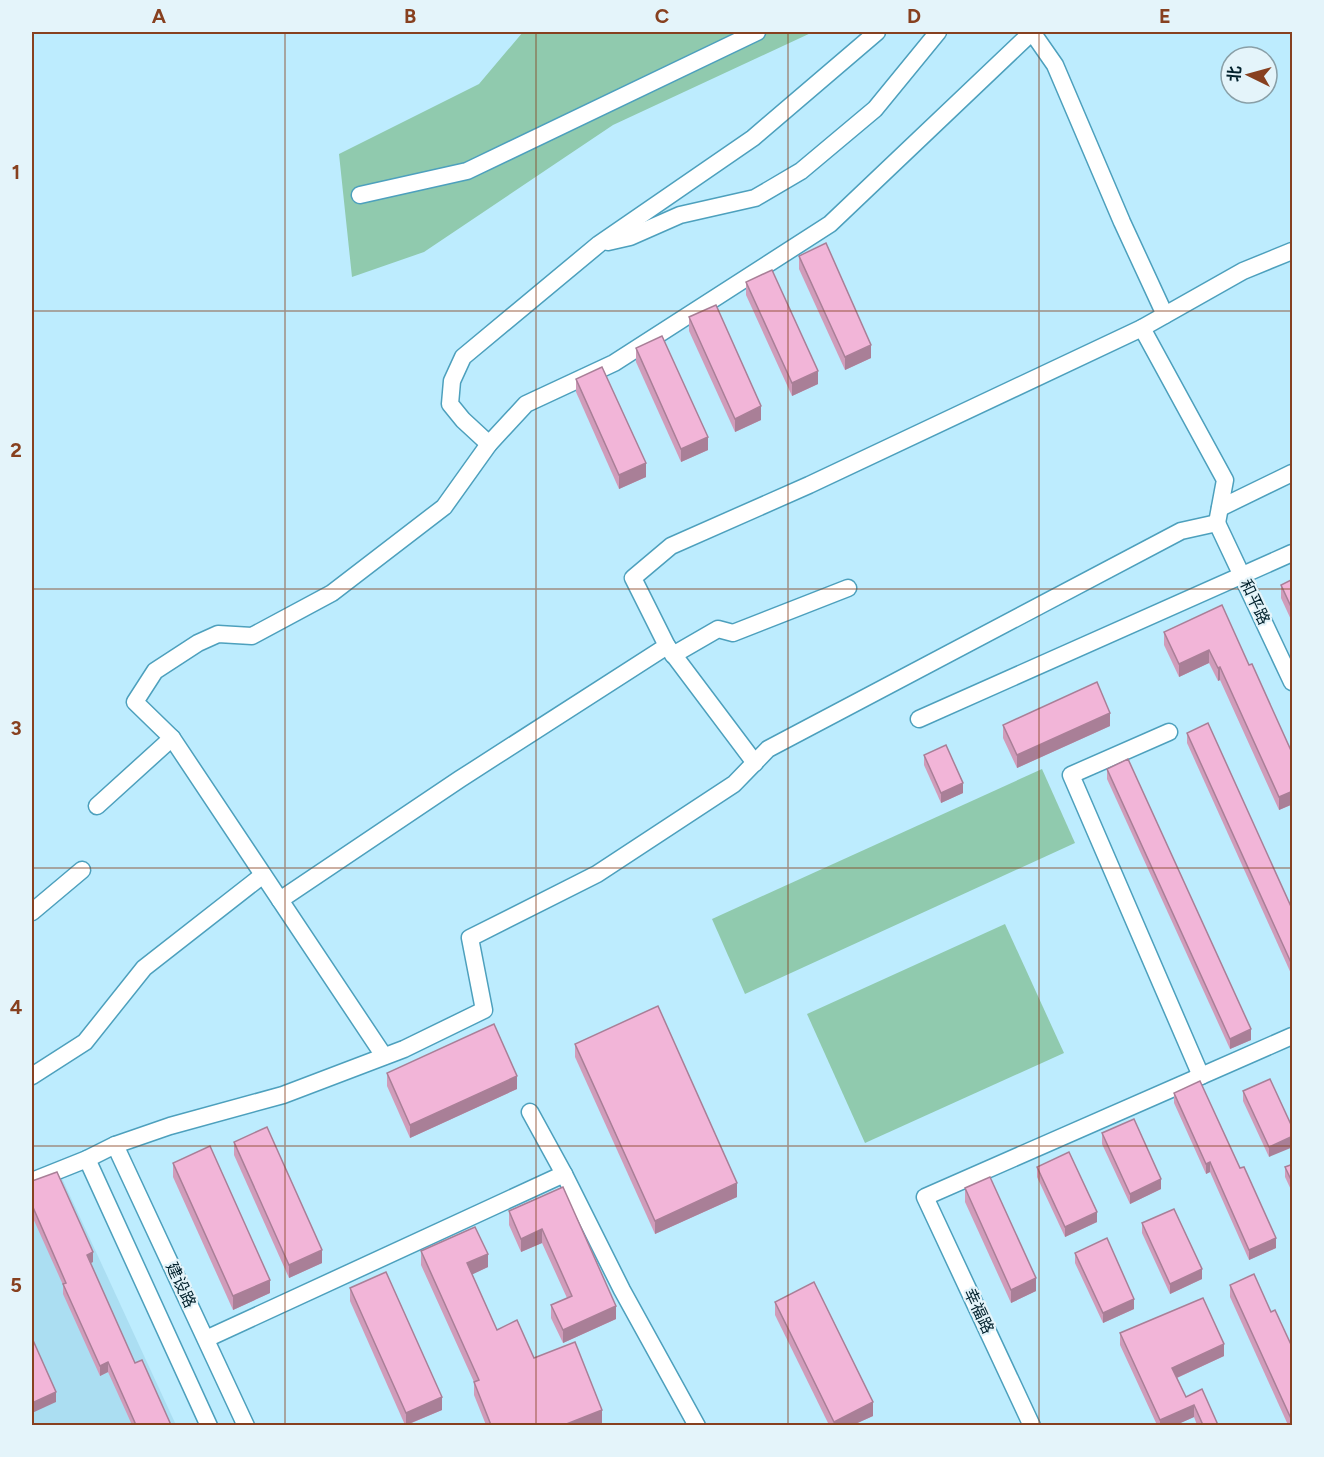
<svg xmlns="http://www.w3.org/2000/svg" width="1324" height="1457" font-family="Figtree,'Noto Sans SC',sans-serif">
<rect width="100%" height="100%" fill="#bdecfe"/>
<path fill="#abdef2" d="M60,1174L176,1425H32V1186Z"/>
<g fill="#90caae">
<path d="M523,32H813L613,125L424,252L352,277L339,154L479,84Z"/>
<path d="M1042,769L1075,843L745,994L712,919Z"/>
<path d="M1005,924L1064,1053L865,1143L807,1014Z"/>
</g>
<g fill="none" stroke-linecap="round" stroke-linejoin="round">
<g stroke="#4da0bd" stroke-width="19">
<g id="minor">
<path d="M360,195L467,171L757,32"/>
<path d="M608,242L630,237L680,215L755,198L801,171L875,109L938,32"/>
<path d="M1142,328L1225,480L1217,523"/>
<path d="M489,444L463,420L450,404L452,381L463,357L599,244L753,138L877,32"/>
<path d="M1220,508L1292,473"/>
<path d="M1217,523L1292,682"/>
<path d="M667,646L755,763"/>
<path d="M673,655L718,629L733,633L848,588"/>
<path d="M919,719L1292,553"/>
<path d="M1169,732L1071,775L1201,1076L1292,1036"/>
<path d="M97,806L172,738"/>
<path d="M280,900L460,779L667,646L633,578L671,546L809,485L1142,328L1243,271L1292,251"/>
<path d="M32,912L82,870"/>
<path d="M384,1056L172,738L135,702L155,671L198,643L218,634L252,636L332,593L444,507L489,444L526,404L614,363L830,224L1032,32L1055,65L1122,222L1165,315"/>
<path d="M32,1076L85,1042L144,968L263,875"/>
<path d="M530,1112L564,1174L622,1290L697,1426"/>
<path d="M115,1145L246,1426"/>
<path d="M87,1159L209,1426"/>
<path d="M32,1181L87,1159L115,1145L170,1126L283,1095L404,1049L484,1010L470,938L597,874L734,784L768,749L1181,531L1217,523"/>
<path d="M206,1339L564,1174"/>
<path d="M1032,1426L925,1197L1201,1076"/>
</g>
</g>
<use href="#minor" stroke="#fff" stroke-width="16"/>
</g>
<g fill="#d09cba">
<path d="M799,256L871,358L845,370L799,269Z"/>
<path d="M746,282L818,384L792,396L746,295Z"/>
<path d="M689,317L761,420L735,432L689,331Z"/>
<path d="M636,348L708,450L681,462L636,362Z"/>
<path d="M576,379L646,477L619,489L576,392Z"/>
<path d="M1293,579V624L1281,598V585Z"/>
<path d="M1164,632L1249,665L1293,755V804L1279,810L1220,680L1218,681L1209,663L1179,677L1164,645Z"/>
<path d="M1003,725L1110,726L1017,768L1003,738Z"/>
<path d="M1187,733L1293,911V978L1187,743Z"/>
<path d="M924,755L963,793L941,803L924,765Z"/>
<path d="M1107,769L1251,1040L1230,1049L1107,779Z"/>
<path d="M575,1044L737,1197L655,1234L575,1057Z"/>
<path d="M387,1073L517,1089L410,1138L387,1086Z"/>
<path d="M1270,1079L1269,1157L1243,1101V1091Z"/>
<path d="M1174,1093L1240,1168L1276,1248L1249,1260L1210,1172L1206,1174L1174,1103Z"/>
<path d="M1102,1133L1161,1189L1130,1204L1102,1144Z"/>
<path d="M234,1142L322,1263L289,1278L234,1155Z"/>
<path d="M173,1163L270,1293L233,1310L173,1177Z"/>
<path d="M1293,1164V1194L1285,1177V1167Z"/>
<path d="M1037,1167L1097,1222L1065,1237L1037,1177Z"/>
<path d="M32,1181L93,1262L90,1263L135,1363L171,1425H132L108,1372L100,1376L63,1294V1285L32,1216Z"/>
<path d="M563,1187L616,1319L563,1343L551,1318V1305L567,1298L542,1243L521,1252L509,1225V1211Z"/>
<path d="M965,1188L1036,1291L1011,1303L965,1202Z"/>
<path d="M1142,1223L1202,1279L1170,1294L1142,1233Z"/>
<path d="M421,1251L488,1267L472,1274L497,1330L534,1358L602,1424L598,1425H486L474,1395V1382L421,1265Z"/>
<path d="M1075,1253L1134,1309L1103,1323L1075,1263Z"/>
<path d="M1230,1285L1271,1312L1293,1349V1425H1288L1230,1297Z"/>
<path d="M350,1288L442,1410L407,1425H405L350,1301Z"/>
<path d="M775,1302L873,1416L853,1425H829L775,1315Z"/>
<path d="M1120,1333L1224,1356L1177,1378L1186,1397L1218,1425H1197L1194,1417L1176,1425H1157L1120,1345Z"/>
</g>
<g fill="#a97f97">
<path d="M871,345V358L845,370V357Z"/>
<path d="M818,371V384L792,396V383Z"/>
<path d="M761,406V420L735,432V419Z"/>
<path d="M708,437V450L681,462V449Z"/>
<path d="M646,463V477L619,489V475Z"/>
<path d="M1209,650V663L1179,677V664Z"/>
<path d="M1220,667V680L1218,681V668Z"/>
<path d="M1110,713V726L1017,768V755Z"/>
<path d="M963,783V793L941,803V793Z"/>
<path d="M1293,791V804L1279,810V797Z"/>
<path d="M1251,1029V1040L1230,1049V1039Z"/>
<path d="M517,1076V1089L410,1138V1125Z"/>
<path d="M1293,1136V1147L1269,1157V1147Z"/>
<path d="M1210,1162V1172L1206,1174V1164Z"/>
<path d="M1161,1179V1189L1130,1204V1194Z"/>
<path d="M737,1183V1197L655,1234V1221Z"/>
<path d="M1097,1212V1222L1065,1237V1227Z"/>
<path d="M542,1229V1243L521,1252V1239Z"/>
<path d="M1276,1238V1248L1249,1260V1250Z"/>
<path d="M322,1250V1263L289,1278V1265Z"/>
<path d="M93,1252V1262L87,1265V1255Z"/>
<path d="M488,1254V1267L467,1277V1263Z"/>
<path d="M1202,1269V1279L1170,1294V1284Z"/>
<path d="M1036,1278V1291L1011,1303V1290Z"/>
<path d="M270,1280V1293L233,1310V1296Z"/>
<path d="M1134,1299V1309L1103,1323V1313Z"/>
<path d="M616,1306V1319L563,1343V1330Z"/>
<path d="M1224,1344V1356L1172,1380V1368Z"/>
<path d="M108,1362V1372L100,1376V1366Z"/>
<path d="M56,1392V1402L32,1413V1403Z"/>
<path d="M442,1397V1410L406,1425V1413Z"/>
<path d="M873,1402V1416L853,1425H834V1422Z"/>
<path d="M1194,1405V1417L1176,1425H1160V1420Z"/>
<path d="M602,1410V1424L598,1425H564Z"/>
</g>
<g fill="#f2b5d8" stroke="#a97f97" stroke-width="1.5">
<path d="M826,243L871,345L845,357L799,256Z"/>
<path d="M772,270L818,371L792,383L746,282Z"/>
<path d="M716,305L761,406L735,419L689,317Z"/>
<path d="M662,336L708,437L681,449L636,348Z"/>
<path d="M602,367L646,463L619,475L576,379Z"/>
<path d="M1293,579V611L1281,585Z"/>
<path d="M1222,605L1249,665L1252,664L1293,755V791L1279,797L1220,667L1218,668L1209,650L1179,664L1164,632Z"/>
<path d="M1097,682L1110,713L1017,755L1003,725Z"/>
<path d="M1208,723L1293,911V967L1187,733Z"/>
<path d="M946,745L963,783L941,793L924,755Z"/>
<path d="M1128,759L1251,1029L1230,1039L1107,769Z"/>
<path d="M658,1006L737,1183L655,1221L575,1044Z"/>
<path d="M494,1024L517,1076L410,1125L387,1073Z"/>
<path d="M1270,1079L1293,1129V1136L1269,1147L1243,1091Z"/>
<path d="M1200,1081L1240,1168L1244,1167L1276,1238L1249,1250L1210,1162L1206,1164L1174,1093Z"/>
<path d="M1134,1119L1161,1179L1130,1194L1102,1133Z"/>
<path d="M267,1127L322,1250L289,1265L234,1142Z"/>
<path d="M210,1146L270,1280L233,1296L173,1163Z"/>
<path d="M1069,1152L1097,1212L1065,1227L1037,1167Z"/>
<path d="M1293,1164V1184L1285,1167Z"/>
<path d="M57,1172L93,1252L87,1255L135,1363L142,1360L171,1425H136L108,1362L100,1366L63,1284L66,1283L32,1205V1181Z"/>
<path d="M990,1177L1036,1278L1011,1290L965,1188Z"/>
<path d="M563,1187L616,1306L563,1330L551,1305L572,1296L542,1229L521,1239L509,1211Z"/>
<path d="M1174,1209L1202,1269L1170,1284L1142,1223Z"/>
<path d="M475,1227L488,1254L467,1263L497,1330L517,1320L534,1358L575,1342L602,1410L564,1425H491L474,1382L479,1380L421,1251Z"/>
<path d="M1107,1238L1134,1299L1103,1313L1075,1253Z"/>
<path d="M386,1272L442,1397L406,1413L350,1288Z"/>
<path d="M1254,1274L1271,1312L1275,1310L1293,1349V1423L1230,1285Z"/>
<path d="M814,1282L873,1402L834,1422L775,1302Z"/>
<path d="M1203,1298L1224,1344L1172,1368L1186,1397L1202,1389L1218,1425H1203L1194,1405L1160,1420L1120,1333Z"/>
<path d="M32,1338L56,1392L32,1403Z"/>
</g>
<path fill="none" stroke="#87401f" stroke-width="1.5" stroke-opacity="0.55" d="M285,32V1426M536,32V1426M788,32V1426M1039,32V1426M32,311H1292M32,589H1292M32,868H1292M32,1146H1292"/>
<g text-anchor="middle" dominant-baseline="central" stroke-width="4.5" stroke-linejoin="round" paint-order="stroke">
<g font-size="16" fill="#00202b" stroke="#e4f4fa">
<text transform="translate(1255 602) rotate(65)">和平路</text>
<text transform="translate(181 1285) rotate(65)">建设路</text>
<text transform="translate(979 1311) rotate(65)">幸福路</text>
</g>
</g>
<rect width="1324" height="1457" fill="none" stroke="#e4f4fa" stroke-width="66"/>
<g transform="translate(1249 75) rotate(275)"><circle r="28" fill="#e4f4fa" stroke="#899fa7" stroke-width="1.5"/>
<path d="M0-4.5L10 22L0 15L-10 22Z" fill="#87401f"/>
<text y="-9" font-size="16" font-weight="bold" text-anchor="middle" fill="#00202b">北</text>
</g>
<rect x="33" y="33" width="1258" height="1391" fill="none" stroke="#87401f" stroke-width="2"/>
<g font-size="20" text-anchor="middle" font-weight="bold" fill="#87401f">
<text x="159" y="23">A</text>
<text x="410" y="23">B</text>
<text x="662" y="23">C</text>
<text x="914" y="23">D</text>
<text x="1165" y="23">E</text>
<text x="16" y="179">1</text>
<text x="16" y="457">2</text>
<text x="16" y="735">3</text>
<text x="16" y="1014">4</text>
<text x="16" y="1292">5</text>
</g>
</svg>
